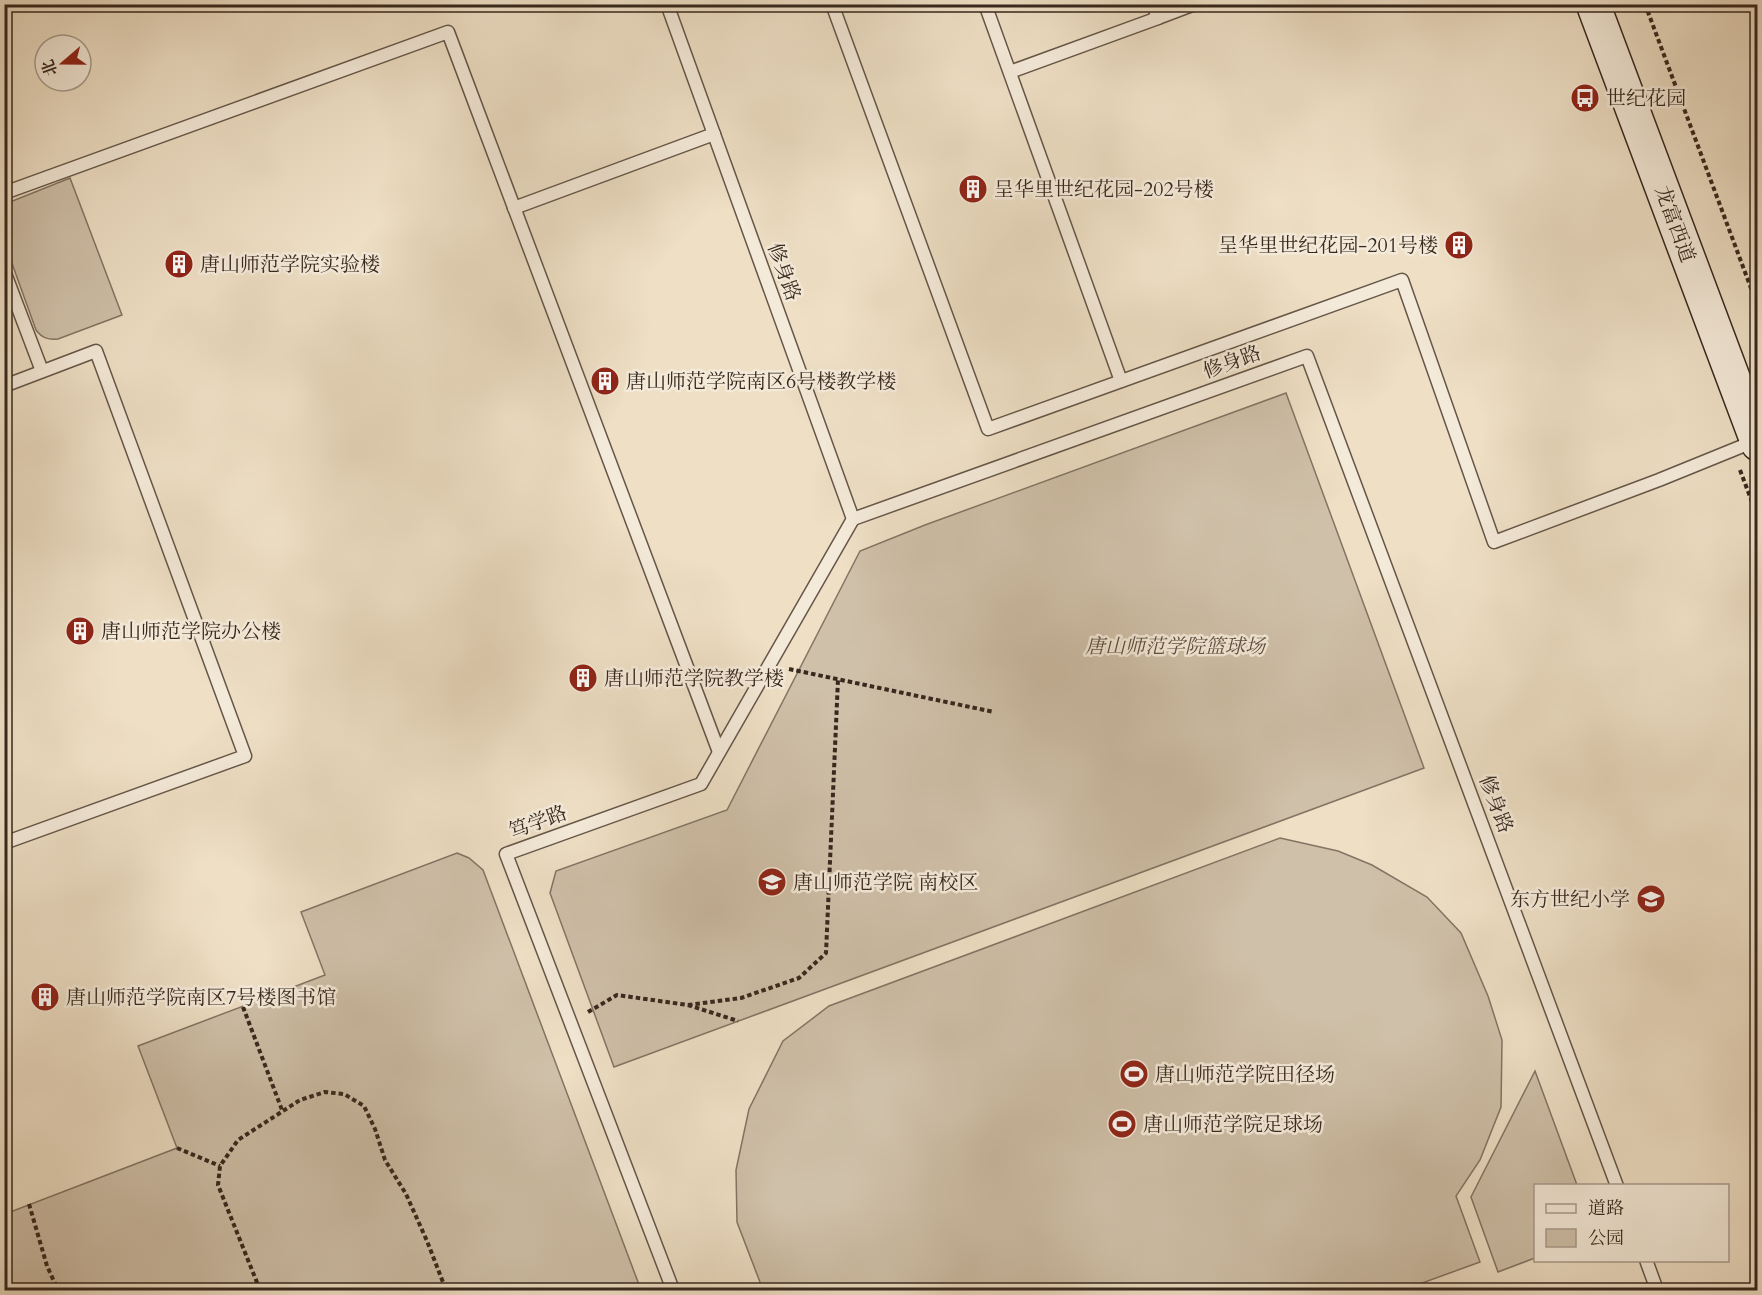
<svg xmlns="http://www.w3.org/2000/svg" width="1762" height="1295" font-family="Cardo,'Noto Serif SC',serif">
<rect width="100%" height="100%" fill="#eedfc5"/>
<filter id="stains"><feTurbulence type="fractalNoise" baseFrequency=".00333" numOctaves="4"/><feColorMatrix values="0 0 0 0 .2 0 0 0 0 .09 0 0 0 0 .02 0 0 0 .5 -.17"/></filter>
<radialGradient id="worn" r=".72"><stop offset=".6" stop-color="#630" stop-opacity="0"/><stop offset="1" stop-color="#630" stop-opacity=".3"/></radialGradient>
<g fill="#cfc0a9" stroke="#837464" stroke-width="1.5">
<path d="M70,178L122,315L58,339C48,340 42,338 36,330L5,244V204Z"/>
<path d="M1286,393L1424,768L614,1067L550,893L556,871L727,810L860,551L925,525Z"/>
<path d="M1280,838L1338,851L1372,865L1427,897L1461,933L1488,996L1502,1040L1501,1107L1480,1160L1456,1196L1480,1262L1403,1290H763L737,1222L736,1170L749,1109L783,1041L829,1006Z"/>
<path d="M457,853L469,858L483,870L641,1290H5V1214L177,1148L138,1046L325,975L301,912Z"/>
<path d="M1535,1071L1577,1185L1536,1186L1535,1258L1498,1272L1471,1197Z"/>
</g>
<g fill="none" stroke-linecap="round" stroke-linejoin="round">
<g stroke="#655648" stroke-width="15">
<g id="lane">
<path d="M667,4L853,519"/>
<path d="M832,4L988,429L1402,280L1494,542L1659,480L1755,441"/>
<path d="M985,4L1121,381"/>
<path d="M1153,4L1158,18L1195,4"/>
<path d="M1010,72L1158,18"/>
<path d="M4,193L448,32L719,752"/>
<path d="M514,208L714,134"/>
<path d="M4,271L42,371"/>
<path d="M4,386L96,351L245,756L4,843"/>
<path d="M853,519L1307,356L1617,1186"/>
<path d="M1646,1260L1657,1290"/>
<path d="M673,1290L506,854L701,784L853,519"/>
</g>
</g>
<g stroke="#37281e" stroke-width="36">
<path id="secondary" d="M1593,4L1758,444"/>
</g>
<g stroke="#37281e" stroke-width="4" stroke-dasharray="4.5 3" stroke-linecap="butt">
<path d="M1645,4L1758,307"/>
<path d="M1740,470L1758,518"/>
<path d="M789,669L994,712"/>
<path d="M688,1005L741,998L799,978L826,953L838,679"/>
<path d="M243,1007L282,1110"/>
<path d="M588,1012L617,995L688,1005L738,1021"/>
<path d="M177,1148L220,1166"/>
<path d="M29,1204L47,1266L58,1290"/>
<path d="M260,1290L218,1185L220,1166L238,1140L300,1100L325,1092L344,1094L364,1106L375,1129L385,1160L406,1194L427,1241L446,1290"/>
</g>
<use href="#lane" stroke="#f4ead9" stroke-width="12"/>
<use href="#secondary" stroke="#f4ead9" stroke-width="33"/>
</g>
<defs>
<g id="bus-disc" transform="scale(1.5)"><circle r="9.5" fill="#8f2418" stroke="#f4ead9"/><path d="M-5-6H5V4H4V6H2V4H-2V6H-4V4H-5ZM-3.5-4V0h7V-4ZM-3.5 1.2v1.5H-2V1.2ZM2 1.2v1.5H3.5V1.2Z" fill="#fff"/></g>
<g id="building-disc" transform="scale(1.5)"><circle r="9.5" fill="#8f2418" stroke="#f4ead9"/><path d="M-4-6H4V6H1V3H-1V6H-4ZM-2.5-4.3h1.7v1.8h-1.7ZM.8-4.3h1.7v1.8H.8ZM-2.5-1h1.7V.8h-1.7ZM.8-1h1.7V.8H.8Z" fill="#fff"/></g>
<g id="university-disc" transform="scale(1.5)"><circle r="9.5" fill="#8f2418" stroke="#f4ead9"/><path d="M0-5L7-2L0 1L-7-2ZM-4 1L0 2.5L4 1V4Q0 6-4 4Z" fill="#fff"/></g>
<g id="school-disc" transform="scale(1.5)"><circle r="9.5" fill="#8f2418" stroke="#f4ead9"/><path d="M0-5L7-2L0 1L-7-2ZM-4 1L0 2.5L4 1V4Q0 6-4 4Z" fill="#fff"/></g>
<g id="stadium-disc" transform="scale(1.5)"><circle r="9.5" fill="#8f2418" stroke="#f4ead9"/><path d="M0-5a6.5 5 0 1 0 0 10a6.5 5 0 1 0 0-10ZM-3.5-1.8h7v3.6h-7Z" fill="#fff"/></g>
</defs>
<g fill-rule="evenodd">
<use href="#bus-disc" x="1585" y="98"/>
<use href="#building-disc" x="973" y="189"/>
<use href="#building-disc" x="1459" y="245"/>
<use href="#building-disc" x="179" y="264"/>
<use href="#building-disc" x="605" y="381"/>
<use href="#building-disc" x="80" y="631"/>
<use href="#building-disc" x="583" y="678"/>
<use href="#university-disc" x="772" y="882"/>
<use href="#school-disc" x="1651" y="899"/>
<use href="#building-disc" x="45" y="997"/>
<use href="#stadium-disc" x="1134" y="1074"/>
<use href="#stadium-disc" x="1122" y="1124"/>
</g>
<g text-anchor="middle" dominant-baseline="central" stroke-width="5" stroke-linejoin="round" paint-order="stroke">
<g font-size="20" fill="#37281e" stroke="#f4ead9" text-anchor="start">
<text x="1606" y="98">世纪花园</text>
<text x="994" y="189">呈华里世纪花园-202号楼</text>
<text x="1438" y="245" text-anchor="end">呈华里世纪花园-201号楼</text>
<text x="200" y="264">唐山师范学院实验楼</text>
<text x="626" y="381">唐山师范学院南区6号楼教学楼</text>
<text x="101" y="631">唐山师范学院办公楼</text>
<text x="604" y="678">唐山师范学院教学楼</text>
<text x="793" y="882">唐山师范学院 南校区</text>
<text x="1630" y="899" text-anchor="end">东方世纪小学</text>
<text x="66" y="997">唐山师范学院南区7号楼图书馆</text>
<text x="1155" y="1074">唐山师范学院田径场</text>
<text x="1143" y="1124">唐山师范学院足球场</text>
</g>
<g font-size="20" fill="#37281e" stroke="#f4ead9">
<text transform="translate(1675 224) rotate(70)">龙富西道</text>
<text transform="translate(784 272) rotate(70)">修身路</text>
<text transform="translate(1232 362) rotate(-20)">修身路</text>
<text transform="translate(1496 804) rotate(69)">修身路</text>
<text transform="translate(538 822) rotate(-20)">笃学路</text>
</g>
<g font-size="20" font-style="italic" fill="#5d4e41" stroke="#f4ead9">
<text x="1175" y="646">唐山师范学院篮球场</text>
</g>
</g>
<rect width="1762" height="1295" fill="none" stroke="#eedfc5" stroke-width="24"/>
<rect x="6" y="6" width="1750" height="1283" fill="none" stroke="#37281e" stroke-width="3"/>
<rect x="12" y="12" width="1738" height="1271" fill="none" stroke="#37281e" stroke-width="1.5"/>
<rect x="1534" y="1184" width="195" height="78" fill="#f4ead9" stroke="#a89c8e" stroke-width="1.5"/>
<rect x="1546" y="1204" width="30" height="9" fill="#f4ead9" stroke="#a89c8e" stroke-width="1.5"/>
<text x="1588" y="1214" font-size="18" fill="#37281e">道路</text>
<rect x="1546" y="1229" width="30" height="18" fill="#cfc0a9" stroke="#a89c8e" stroke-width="1.5"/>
<text x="1588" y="1244" font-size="18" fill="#37281e">公园</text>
<g transform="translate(63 63) rotate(250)"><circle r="28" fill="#f4ead9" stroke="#a89c8e" stroke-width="1.5"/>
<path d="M0-4.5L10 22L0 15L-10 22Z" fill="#8f2418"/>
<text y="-9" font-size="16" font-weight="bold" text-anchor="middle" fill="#37281e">北</text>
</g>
<rect width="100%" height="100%" filter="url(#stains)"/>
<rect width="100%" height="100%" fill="url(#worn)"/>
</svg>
